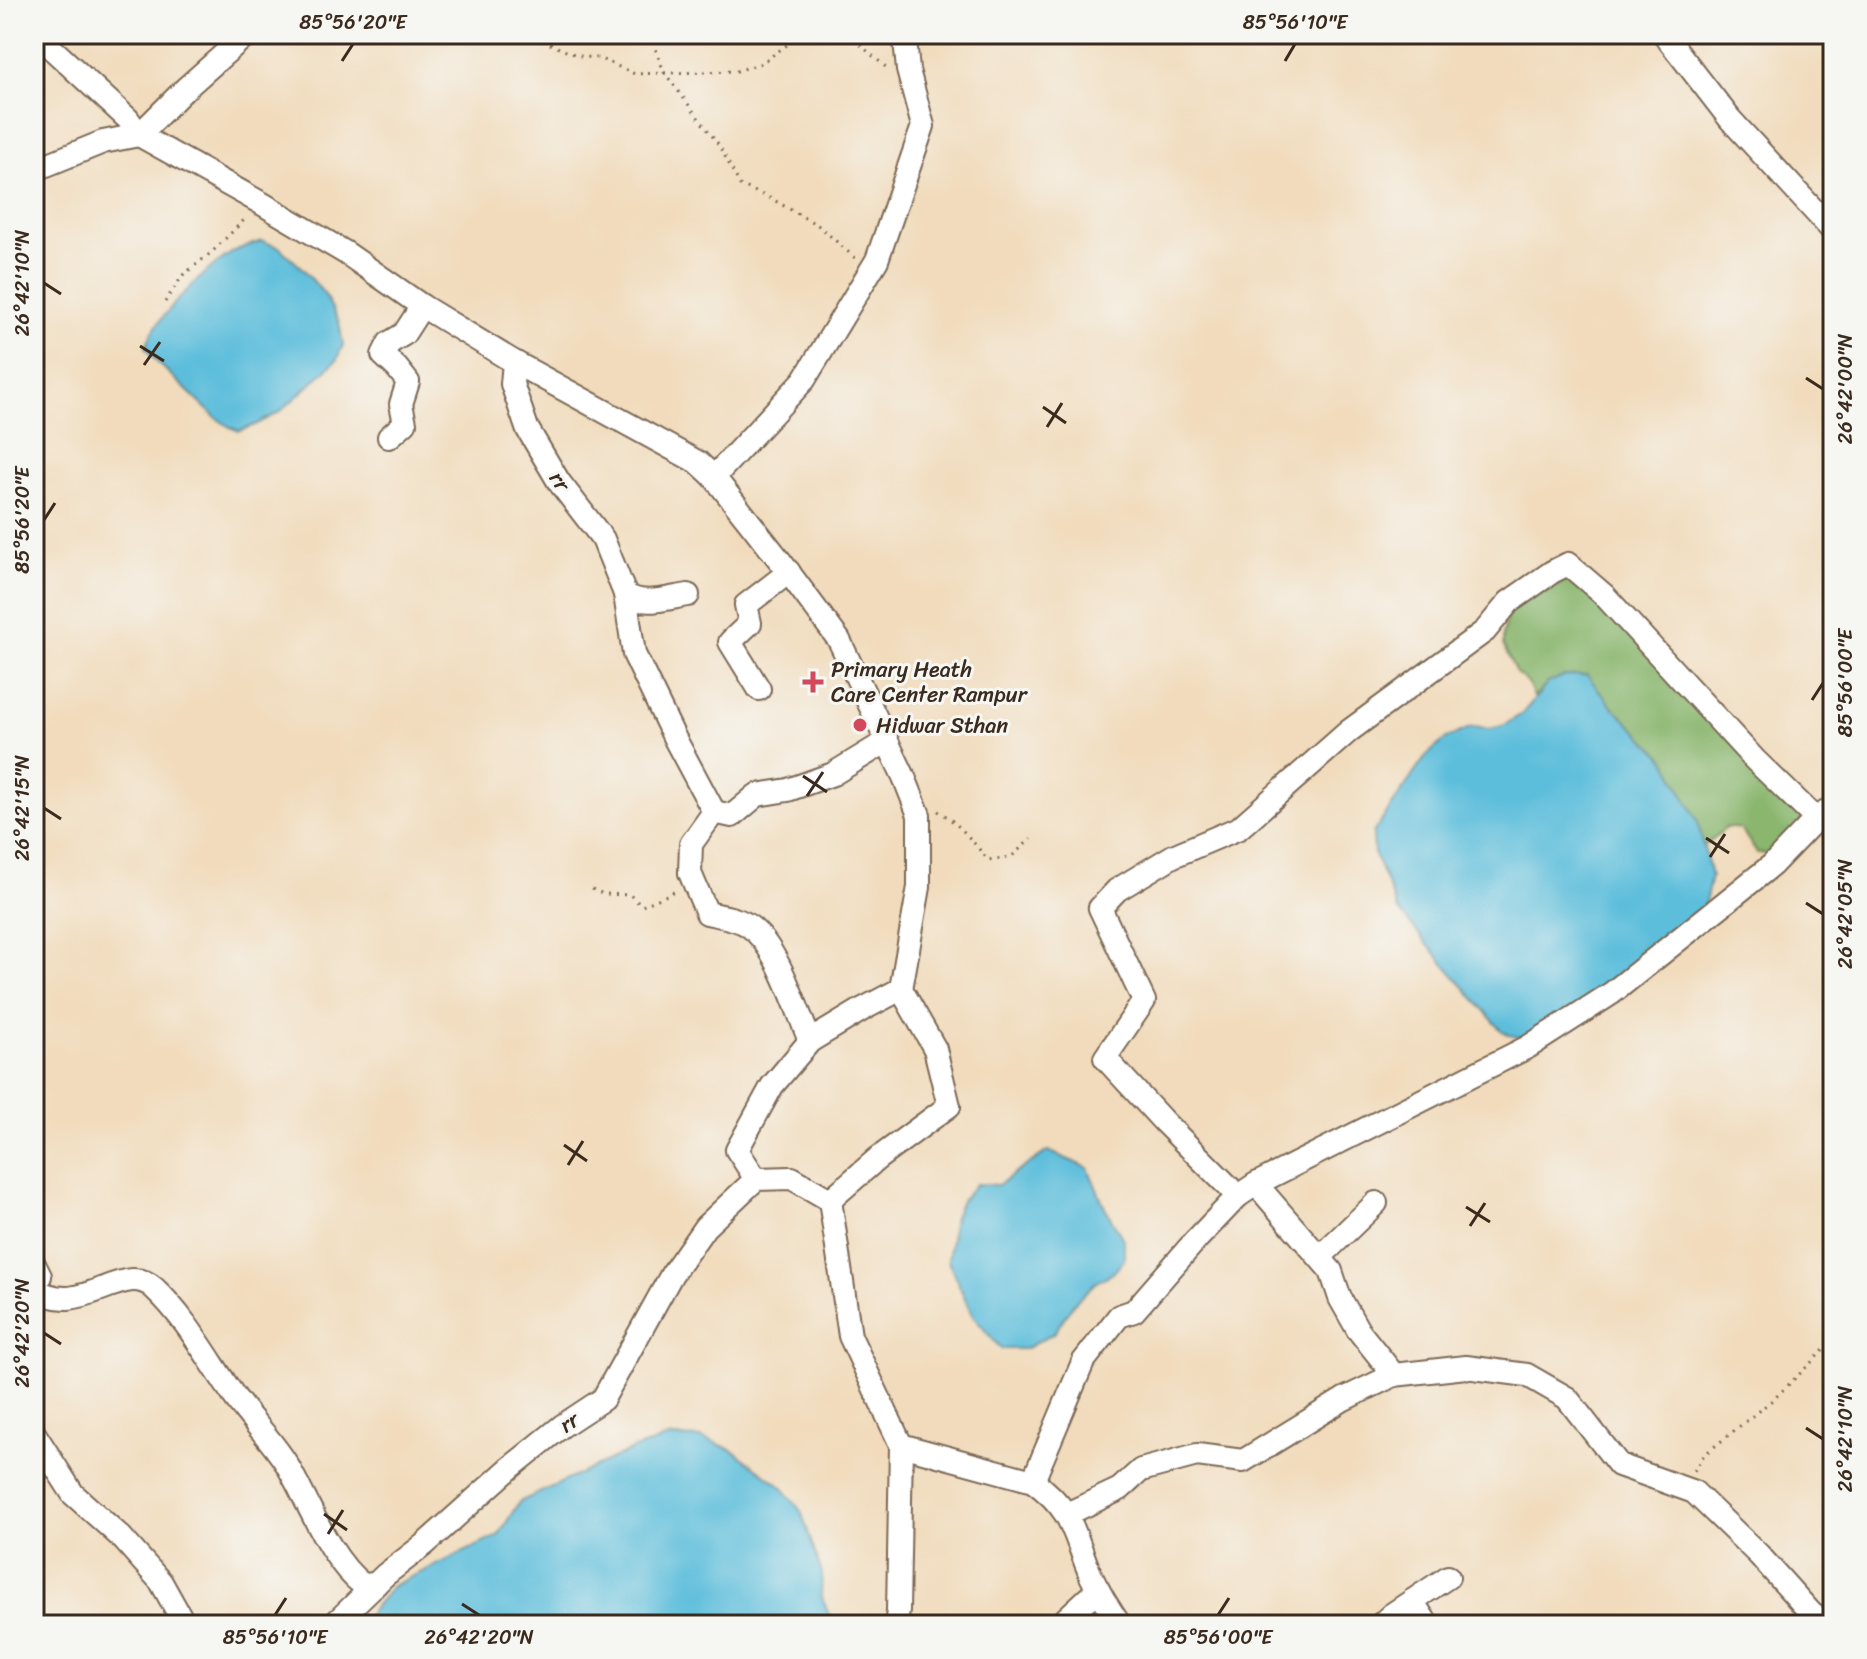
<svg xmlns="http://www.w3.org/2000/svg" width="1867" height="1659" font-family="Sriracha,sans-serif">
<rect width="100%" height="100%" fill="#f6f6f2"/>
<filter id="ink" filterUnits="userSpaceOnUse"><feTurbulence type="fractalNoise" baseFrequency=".0125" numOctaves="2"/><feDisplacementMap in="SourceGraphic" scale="16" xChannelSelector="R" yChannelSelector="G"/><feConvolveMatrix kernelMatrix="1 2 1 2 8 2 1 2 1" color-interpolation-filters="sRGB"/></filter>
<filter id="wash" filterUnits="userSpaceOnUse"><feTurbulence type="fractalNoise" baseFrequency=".006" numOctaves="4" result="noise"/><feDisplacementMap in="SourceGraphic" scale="32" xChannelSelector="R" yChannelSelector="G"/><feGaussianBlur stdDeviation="1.8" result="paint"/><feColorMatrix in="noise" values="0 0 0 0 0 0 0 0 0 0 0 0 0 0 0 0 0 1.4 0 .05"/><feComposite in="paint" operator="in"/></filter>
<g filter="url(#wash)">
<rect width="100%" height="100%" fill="#f1dbbc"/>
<path fill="#8ab66e" stroke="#627046" stroke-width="2" d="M1575,567L1803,818L1793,836L1775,845L1767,854L1757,853L1741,829L1727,827L1703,847L1697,820L1666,760L1610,704L1587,676C1559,676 1554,676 1534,697L1528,683L1516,673L1503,645V634L1508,612Z"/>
<g fill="#5dbedb" stroke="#4c747c" stroke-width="2">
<path d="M262,241L279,247L304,270L325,295L339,322L343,345L336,361L280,412L255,425L239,431L230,427L215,417L155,360L146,348C151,321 209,266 233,252C242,247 253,244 262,241Z"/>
<path d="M1587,675L1610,704L1666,760L1697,820L1711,876L1704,907L1586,1003L1525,1039L1510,1035L1501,1030L1398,910L1374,853L1373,833L1427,755L1447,738L1472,727L1490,729L1502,726L1522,714L1548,683L1563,676Z"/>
<path d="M1048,1151L1088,1168L1105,1208L1124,1241V1260L1113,1273L1096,1282L1073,1304L1054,1333L1025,1349H1001L973,1316L948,1261L954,1217L961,1201L976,1184L998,1185Z"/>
<path d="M671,1437L701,1438L731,1449L781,1486L801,1511L822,1574L821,1595L833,1625H359L392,1586L498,1536L519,1502L634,1449Z"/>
</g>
</g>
<g filter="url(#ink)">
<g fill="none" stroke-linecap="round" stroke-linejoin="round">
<g stroke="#7b6855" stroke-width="26">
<g id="minor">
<path d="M36,34L128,119L139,135L261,203L346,253L422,306L514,362L699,463L714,477L781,562L839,640L904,777L919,815V887L901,989L935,1049L949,1106L877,1159L830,1200L850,1336L901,1445L898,1611L896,1625"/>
<path d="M1664,34L1730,119L1833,231"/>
<path d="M34,170L103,142L139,135L185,89L247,34"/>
<path d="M514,362L512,384L527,428L559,482L603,539L625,594"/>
<path d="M389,437L405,423L401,404L408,382L397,368L383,355L389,343L404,334L422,306"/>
<path d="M714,477L804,380L877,260L923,126L908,70L905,40L908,34"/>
<path d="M688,595C667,598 643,607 625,594L634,654L675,739L714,812L691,844L690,873L707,913C720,916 738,918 749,926C778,947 796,1008 810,1041"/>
<path d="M759,689L730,642L750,623L746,605L789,572"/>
<path d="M714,812L732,816L757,795L788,790L833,774L887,741"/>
<path d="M756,1179L737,1150L772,1086L810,1041L863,1009L901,989"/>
<path d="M1256,1184L1331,1271L1340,1298L1358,1330L1394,1375L1466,1367L1527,1375L1567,1398L1619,1465L1694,1492L1759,1555L1811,1613L1826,1625"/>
<path d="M1238,1196L1164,1122L1105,1058L1144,1001L1100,908L1117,890L1173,856L1239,828L1349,731L1485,631L1509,602L1552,572L1568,564L1604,595L1755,760L1816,819"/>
<path d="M1320,1257L1376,1203"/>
<path d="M34,1264L40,1276L34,1289"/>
<path d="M34,1288C82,1321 122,1259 154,1288C187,1319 208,1359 234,1396C250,1419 271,1439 286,1463C309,1502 328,1558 363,1585L376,1584"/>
<path d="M34,1433L73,1494L122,1538L161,1582L185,1625"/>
<path d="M901,1445L1033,1481C1075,1512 1072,1531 1091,1576C1099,1593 1109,1609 1120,1625"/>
<path d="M1033,1481L1083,1362L1119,1316L1134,1311L1195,1241L1238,1196L1256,1184L1528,1047L1612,993L1772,865L1816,819L1833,807"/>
<path d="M1067,1514L1120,1489L1141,1470L1197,1455L1243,1461L1344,1399L1394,1375"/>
<path d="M1412,1601L1428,1625"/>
<path d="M333,1625L385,1575L425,1544L510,1468L562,1426L603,1399L672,1274L705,1227L756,1179L792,1178L830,1200"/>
<path d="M1059,1625L1098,1589"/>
<path d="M1380,1625L1391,1615L1448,1577"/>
</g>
</g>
<g stroke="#7b6855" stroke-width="3" stroke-dasharray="2 6" stroke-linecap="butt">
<path d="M528,34L568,52L584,57L599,58L635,74L737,71L762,63L802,34"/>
<path d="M652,34V40L664,72L719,145L740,185L772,199L819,226L855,258"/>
<path d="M848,34L888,69"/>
<path d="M165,302L183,275L212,252L247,217"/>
<path d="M938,811C958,822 974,843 988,860L1011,857L1031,839"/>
<path d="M592,889L604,894L630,895L642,906L676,891"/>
<path d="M1694,1471L1704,1455L1776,1397L1833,1341"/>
</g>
<use href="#minor" stroke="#fff" stroke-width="22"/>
</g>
</g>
<path fill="none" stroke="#3b2a1e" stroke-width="3" d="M342,61L353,44M1285,61L1295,44M44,283L61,294M140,346L164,361M144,365L160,342M1806,378L1823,389M1043,407L1066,423M1047,427L1062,403M44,520L55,503M1812,700L1823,683M803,776L827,792M807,796L823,772M44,808L61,819M1706,838L1729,853M1710,857L1725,834M1806,903L1823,914M564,1145L587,1161M568,1165L583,1141M1466,1207L1490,1222M1470,1226L1485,1203M44,1333L61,1344M1806,1428L1823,1439M324,1514L347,1530M328,1534L343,1510M462,1604L479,1615M275,1615L286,1598M1218,1615L1229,1598"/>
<g fill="#d1495b" stroke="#f6f6f2" stroke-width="3">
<path d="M809 670h8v8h8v8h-8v8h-8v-8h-8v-8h8z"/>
<circle cx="860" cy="725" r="8"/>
</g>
<g text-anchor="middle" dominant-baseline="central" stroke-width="6" stroke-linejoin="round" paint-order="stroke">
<g font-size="22" fill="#3b2a1e" stroke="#f6f6f2">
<text transform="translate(560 481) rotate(56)">rr</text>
<text transform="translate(569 1422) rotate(-35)">rr</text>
</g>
<g font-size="22" fill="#3b2a1e" stroke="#f6f6f2" text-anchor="start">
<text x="831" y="669">Primary Heath<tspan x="831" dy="25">Care Center Rampur</tspan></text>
<text x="876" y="725">Hidwar Sthan</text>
</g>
</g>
<rect width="1867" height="1659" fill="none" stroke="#f6f6f2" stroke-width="88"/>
<rect x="44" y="44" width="1779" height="1571" fill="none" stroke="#3b2a1e" stroke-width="3"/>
<g font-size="20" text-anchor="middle" fill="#3b2a1e">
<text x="353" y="29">85°56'20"E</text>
<text x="1295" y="29">85°56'10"E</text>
<text transform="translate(22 283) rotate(-90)" y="7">26°42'10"N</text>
<text transform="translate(1845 389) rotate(-90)" y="7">26°42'00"N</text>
<text transform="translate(22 520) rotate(-90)" y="7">85°56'20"E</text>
<text transform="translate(1845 683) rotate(-90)" y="7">85°56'00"E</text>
<text transform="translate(22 808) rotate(-90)" y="7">26°42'15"N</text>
<text transform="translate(1845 914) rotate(-90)" y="7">26°42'05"N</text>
<text transform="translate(22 1333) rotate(-90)" y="7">26°42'20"N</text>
<text transform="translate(1845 1439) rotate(-90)" y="7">26°42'10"N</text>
<text x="275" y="1644">85°56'10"E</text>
<text x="479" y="1644">26°42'20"N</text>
<text x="1218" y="1644">85°56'00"E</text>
</g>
</svg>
